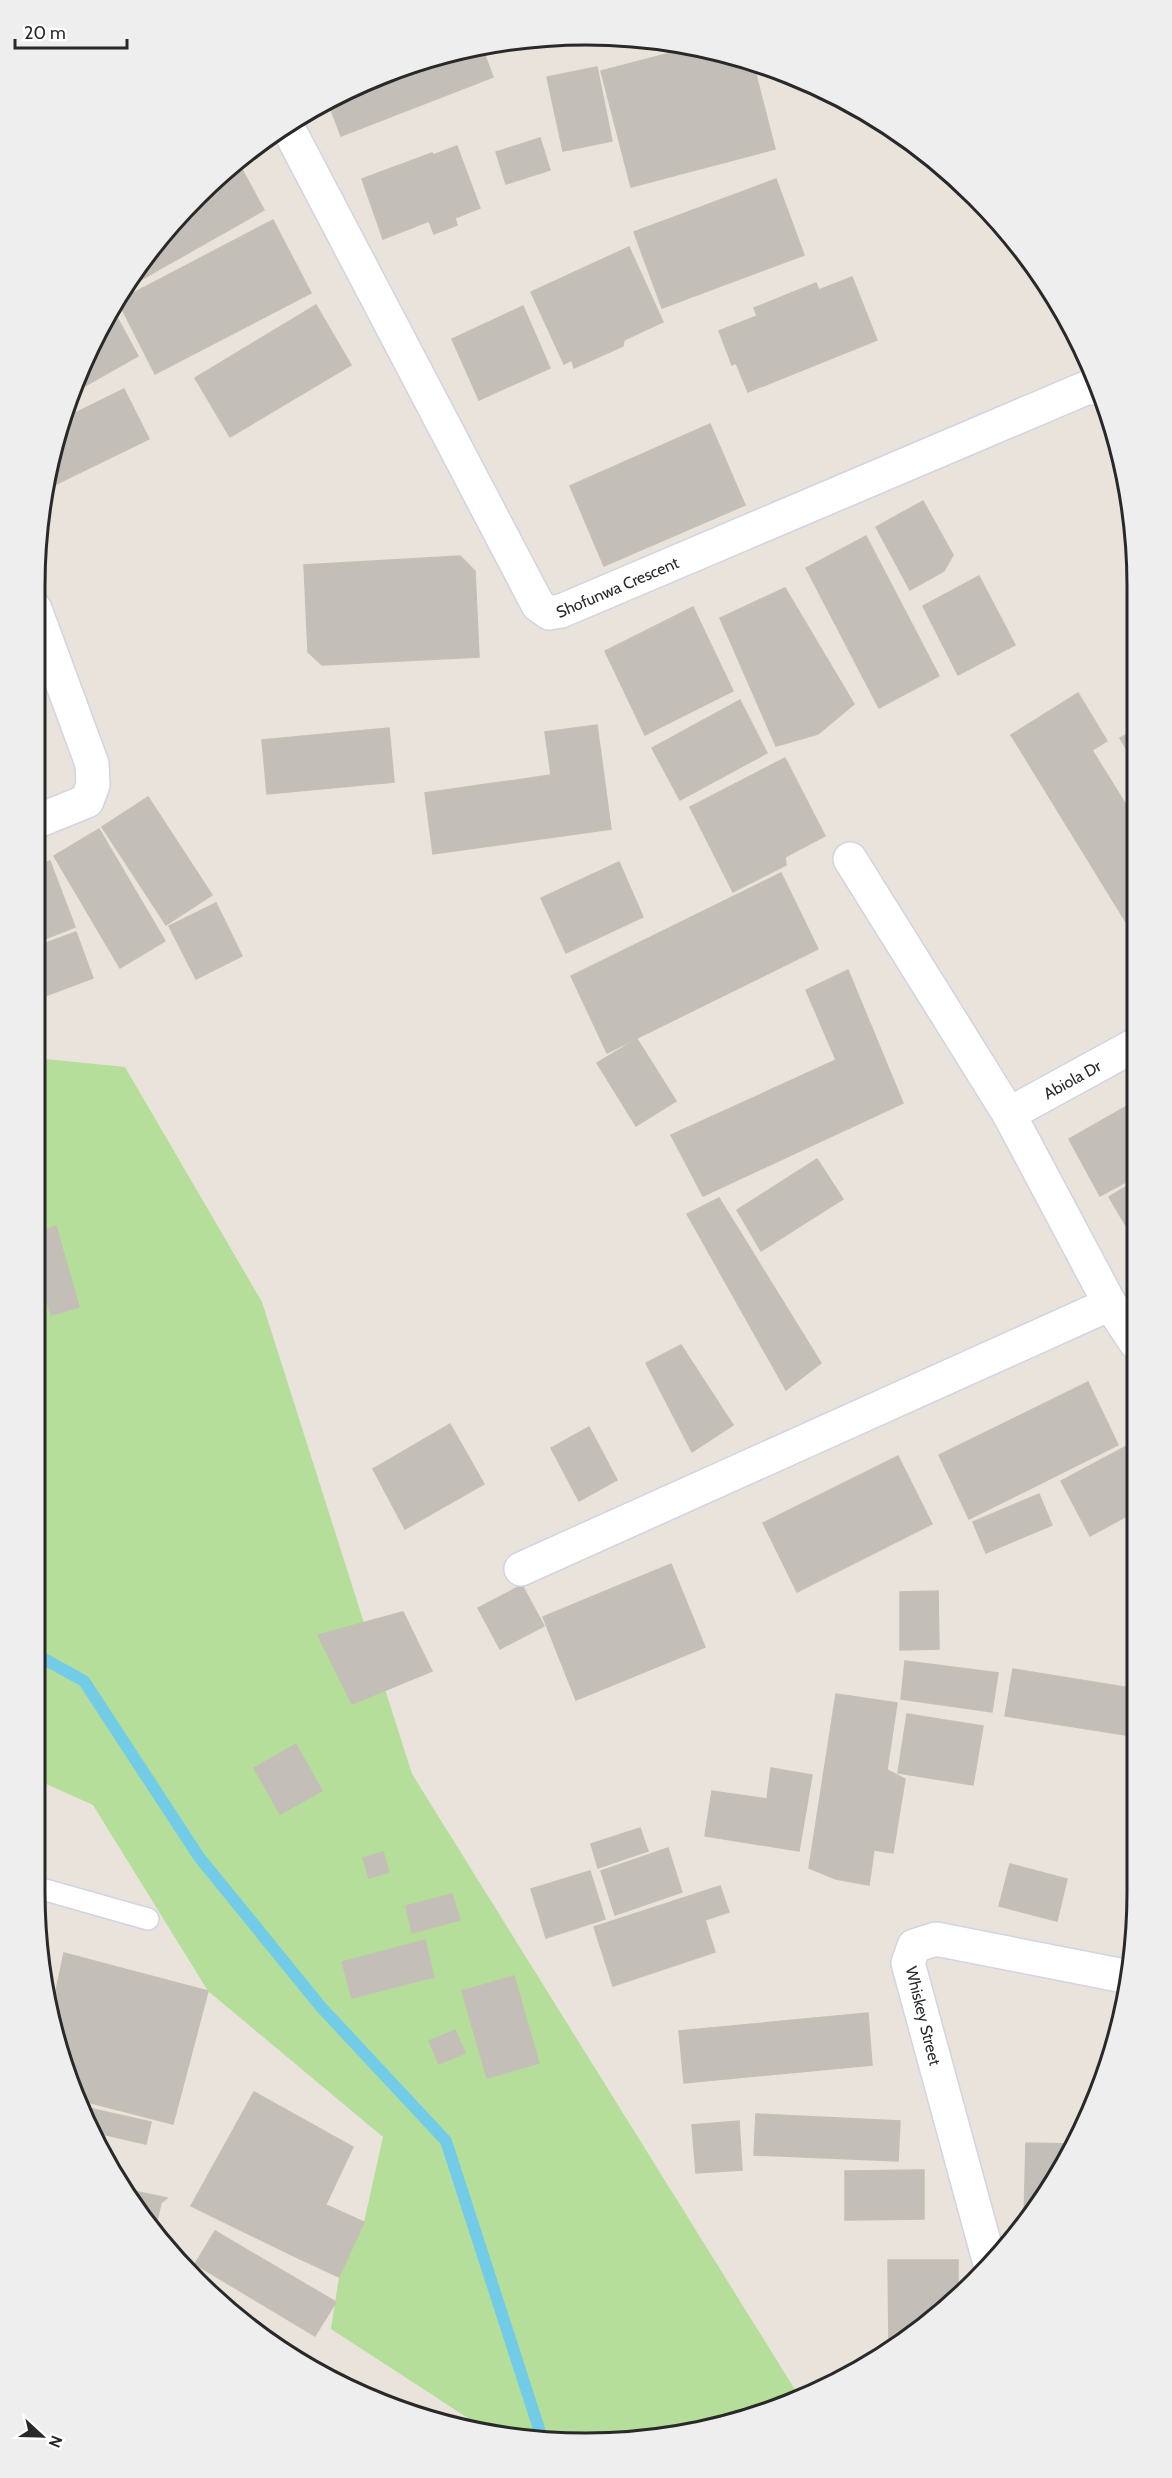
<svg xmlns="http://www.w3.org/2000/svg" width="1172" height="2478" font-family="Cabin,sans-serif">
<rect width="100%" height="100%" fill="#eae3db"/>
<path fill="#b4de9a" d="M35,1058L125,1067L262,1302L412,1774L799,2396L658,2439L478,2433L472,2431L474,2422L331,2329L339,2277L364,2222L383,2137L208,1991L93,1805L35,1779Z"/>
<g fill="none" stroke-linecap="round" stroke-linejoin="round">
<path stroke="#73cce7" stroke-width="12" d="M35,1654L84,1681L199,1857L321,2007L446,2141L541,2435"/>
</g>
<g fill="#c3beb7" stroke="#c5bfb5" stroke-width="1.5">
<path d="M586,35L541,47L539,39Z"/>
<path d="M481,45L493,77L341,136L328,102L375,76Z"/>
<path d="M697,46L753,63L775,149L631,187L601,71Z"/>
<path d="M597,67L612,141L563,151L547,77Z"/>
<path d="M540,138L550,170L506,184L496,152Z"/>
<path d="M457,146L480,208L455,218L457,225L434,234L429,221L383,239L362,179L432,153L433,155Z"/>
<path d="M238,162L264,210L123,290L128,279L196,196Z"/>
<path d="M776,179L804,255L662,308L634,232Z"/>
<path d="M273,220L311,293L155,374L118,301Z"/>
<path d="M629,247L663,322L624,340L623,346L574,368L572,360L564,364L531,292Z"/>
<path d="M852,277L877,340L748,392L736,363L732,365L719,331L757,316L754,308L816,283L819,290Z"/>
<path d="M316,305L351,365L230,437L195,378Z"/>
<path d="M523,306L550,368L479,400L452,339Z"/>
<path d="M112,308L138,356L76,391L73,386L77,375Z"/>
<path d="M124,389L149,439L44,490L63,419Z"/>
<path d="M710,424L745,505L604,566L570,486Z"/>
<path d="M923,501L953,555L944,571L910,590L876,527Z"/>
<path d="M866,536L939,676L879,708L806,568Z"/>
<path d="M460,556L475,571L479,657L322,665L308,652L304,565Z"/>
<path d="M979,576L1015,645L958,675L923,606Z"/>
<path d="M785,588L854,704L818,734L776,746L720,618Z"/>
<path d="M693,607L733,691L645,735L605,651Z"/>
<path d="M1078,693L1107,741L1092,750L1134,818V935L1011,735Z"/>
<path d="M740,700L767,753L680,800L652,748Z"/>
<path d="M597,725L611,829L433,854L425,793L551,775L545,732Z"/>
<path d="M389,728L394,782L267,794L262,740Z"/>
<path d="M1133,731L1134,762L1120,738Z"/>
<path d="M785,758L825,836L785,857L786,865L733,892L690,807Z"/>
<path d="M148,797L212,895L166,925L102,827Z"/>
<path d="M99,829L165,941L120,968L54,856Z"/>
<path d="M50,861L75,927L35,943V866Z"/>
<path d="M619,862L643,917L566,953L541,898Z"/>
<path d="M781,873L818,949L607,1053L571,976Z"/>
<path d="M216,903L242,956L196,979L169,926Z"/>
<path d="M76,932L93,978L45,996L35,966V947Z"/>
<path d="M848,970L903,1103L703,1196L671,1135L836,1060L806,990Z"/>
<path d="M637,1039L676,1101L636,1126L597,1063Z"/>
<path d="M1134,1102L1135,1177L1100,1196L1069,1139Z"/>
<path d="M817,1159L843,1199L761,1251L737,1210Z"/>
<path d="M1135,1181V1241L1109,1197Z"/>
<path d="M719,1198L821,1363L786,1390L687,1214Z"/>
<path d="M56,1226L79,1307L51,1315L35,1260V1233Z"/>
<path d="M681,1345L733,1425L692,1452L646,1363Z"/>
<path d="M1088,1382L1118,1445L969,1519L939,1455Z"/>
<path d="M450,1424L484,1484L405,1529L373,1469Z"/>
<path d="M589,1427L617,1480L579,1501L551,1448Z"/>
<path d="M1136,1441V1511L1090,1536L1061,1481Z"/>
<path d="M898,1456L932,1524L797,1592L763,1523Z"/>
<path d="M1039,1494L1052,1525L986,1553L973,1522Z"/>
<path d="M671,1564L705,1647L576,1700L543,1617Z"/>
<path d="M522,1585L544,1626L500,1649L478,1608Z"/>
<path d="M938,1591L939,1649L900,1650V1592Z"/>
<path d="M403,1612L432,1671L352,1704L318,1635Z"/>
<path d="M905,1661L998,1673L992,1712L901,1699Z"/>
<path d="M1013,1669L1137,1689L1131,1736L1005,1716Z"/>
<path d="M836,1694L897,1703L887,1770L905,1779L893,1853L874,1850L869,1885L836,1879L809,1868Z"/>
<path d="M907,1714L983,1726L973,1785L898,1773Z"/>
<path d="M296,1744L322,1791L280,1814L254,1768Z"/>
<path d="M771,1768L812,1775L799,1851L705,1836L712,1791L767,1799Z"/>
<path d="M640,1828L648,1851L598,1868L591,1844Z"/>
<path d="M668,1848L682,1892L615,1915L601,1871Z"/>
<path d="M383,1852L389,1872L369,1878L363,1858Z"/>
<path d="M1010,1864L1067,1879L1057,1921L999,1906Z"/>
<path d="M590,1871L605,1919L546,1938L531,1889Z"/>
<path d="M720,1886L729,1912L705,1920L715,1952L613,1986L594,1927Z"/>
<path d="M452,1894L460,1920L412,1933L406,1906Z"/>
<path d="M1136,1894H1137L1132,1949L1127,1948Z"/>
<path d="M425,1940L434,1977L352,1998L342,1962Z"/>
<path d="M64,1953L208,1991L173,2124L80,2100L64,2070L53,2005Z"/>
<path d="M514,1976L539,2063L487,2078L462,1991Z"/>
<path d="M868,2013L872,2065L684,2083L679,2031Z"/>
<path d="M455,2030L465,2053L439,2064L429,2041Z"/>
<path d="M1099,2074L1104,2075L1090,2114Z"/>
<path d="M254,2092L353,2147L300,2259L191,2206Z"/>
<path d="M84,2107L151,2122L146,2144L98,2133Z"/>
<path d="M756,2114L900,2121L898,2161L754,2155Z"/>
<path d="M739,2121L742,2170L696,2173L692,2125Z"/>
<path d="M1026,2143L1073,2144L1044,2199L1027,2220L1024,2219Z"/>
<path d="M924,2170V2219L845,2220V2171Z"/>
<path d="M129,2190L167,2198L161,2203L154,2233L149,2228Z"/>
<path d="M324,2204L364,2222L339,2277L300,2259Z"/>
<path d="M215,2231L336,2302L315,2336L195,2264Z"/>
<path d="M888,2260H958V2295L889,2344Z"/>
<path d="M315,2364L393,2407L375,2401L313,2368Z"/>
</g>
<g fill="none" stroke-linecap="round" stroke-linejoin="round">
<g stroke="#d1d4e1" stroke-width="24">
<path id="lane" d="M35,1887L148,1919"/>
</g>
<g stroke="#d1d4e1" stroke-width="36">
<g id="street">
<path id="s1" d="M286,124L538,605L549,613L561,611L1086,388H1099"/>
<path d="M35,822L87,801L93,785L92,764L35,609"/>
<path d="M850,859L1009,1114L1110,1304L1136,1343"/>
<path id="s2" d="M1009,1114L1135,1045"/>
<path d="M521,1569L1110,1304"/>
<path d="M990,2264L908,1963L914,1946L936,1939L1129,1977"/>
</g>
</g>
<use href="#lane" stroke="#fff" stroke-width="21"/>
<use href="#street" stroke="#fff" stroke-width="33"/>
</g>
<g text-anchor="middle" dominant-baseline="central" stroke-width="6" stroke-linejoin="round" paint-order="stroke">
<g font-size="16" fill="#292929" stroke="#fff">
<text stroke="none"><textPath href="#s1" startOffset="630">Shofunwa Crescent</textPath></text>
<text stroke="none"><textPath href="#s2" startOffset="72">Abiola Dr</textPath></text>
<text transform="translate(923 2016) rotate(76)">Whiskey Street</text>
</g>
</g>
<path d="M0 0H1172V2478H0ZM586 45H586A541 541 0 0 1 1127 586V1892A541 541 0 0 1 586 2433H586A541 541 0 0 1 45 1892V586A541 541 0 0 1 586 45Z" fill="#eee" fill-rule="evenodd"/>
<path fill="none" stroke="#292929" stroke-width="3" d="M586 45H586A541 541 0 0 1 1127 586V1892A541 541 0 0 1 586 2433H586A541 541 0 0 1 45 1892V586A541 541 0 0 1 586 45Z"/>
<g transform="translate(42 2436) rotate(112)" stroke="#ffffff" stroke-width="4.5" paint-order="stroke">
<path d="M0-4.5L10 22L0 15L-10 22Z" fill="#292929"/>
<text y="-9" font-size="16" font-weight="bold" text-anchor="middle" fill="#292929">N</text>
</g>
<path d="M15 39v9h112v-9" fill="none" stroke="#292929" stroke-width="3"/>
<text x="24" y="39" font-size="18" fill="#292929" stroke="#ffffff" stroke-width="4.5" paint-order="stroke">20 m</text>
</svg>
